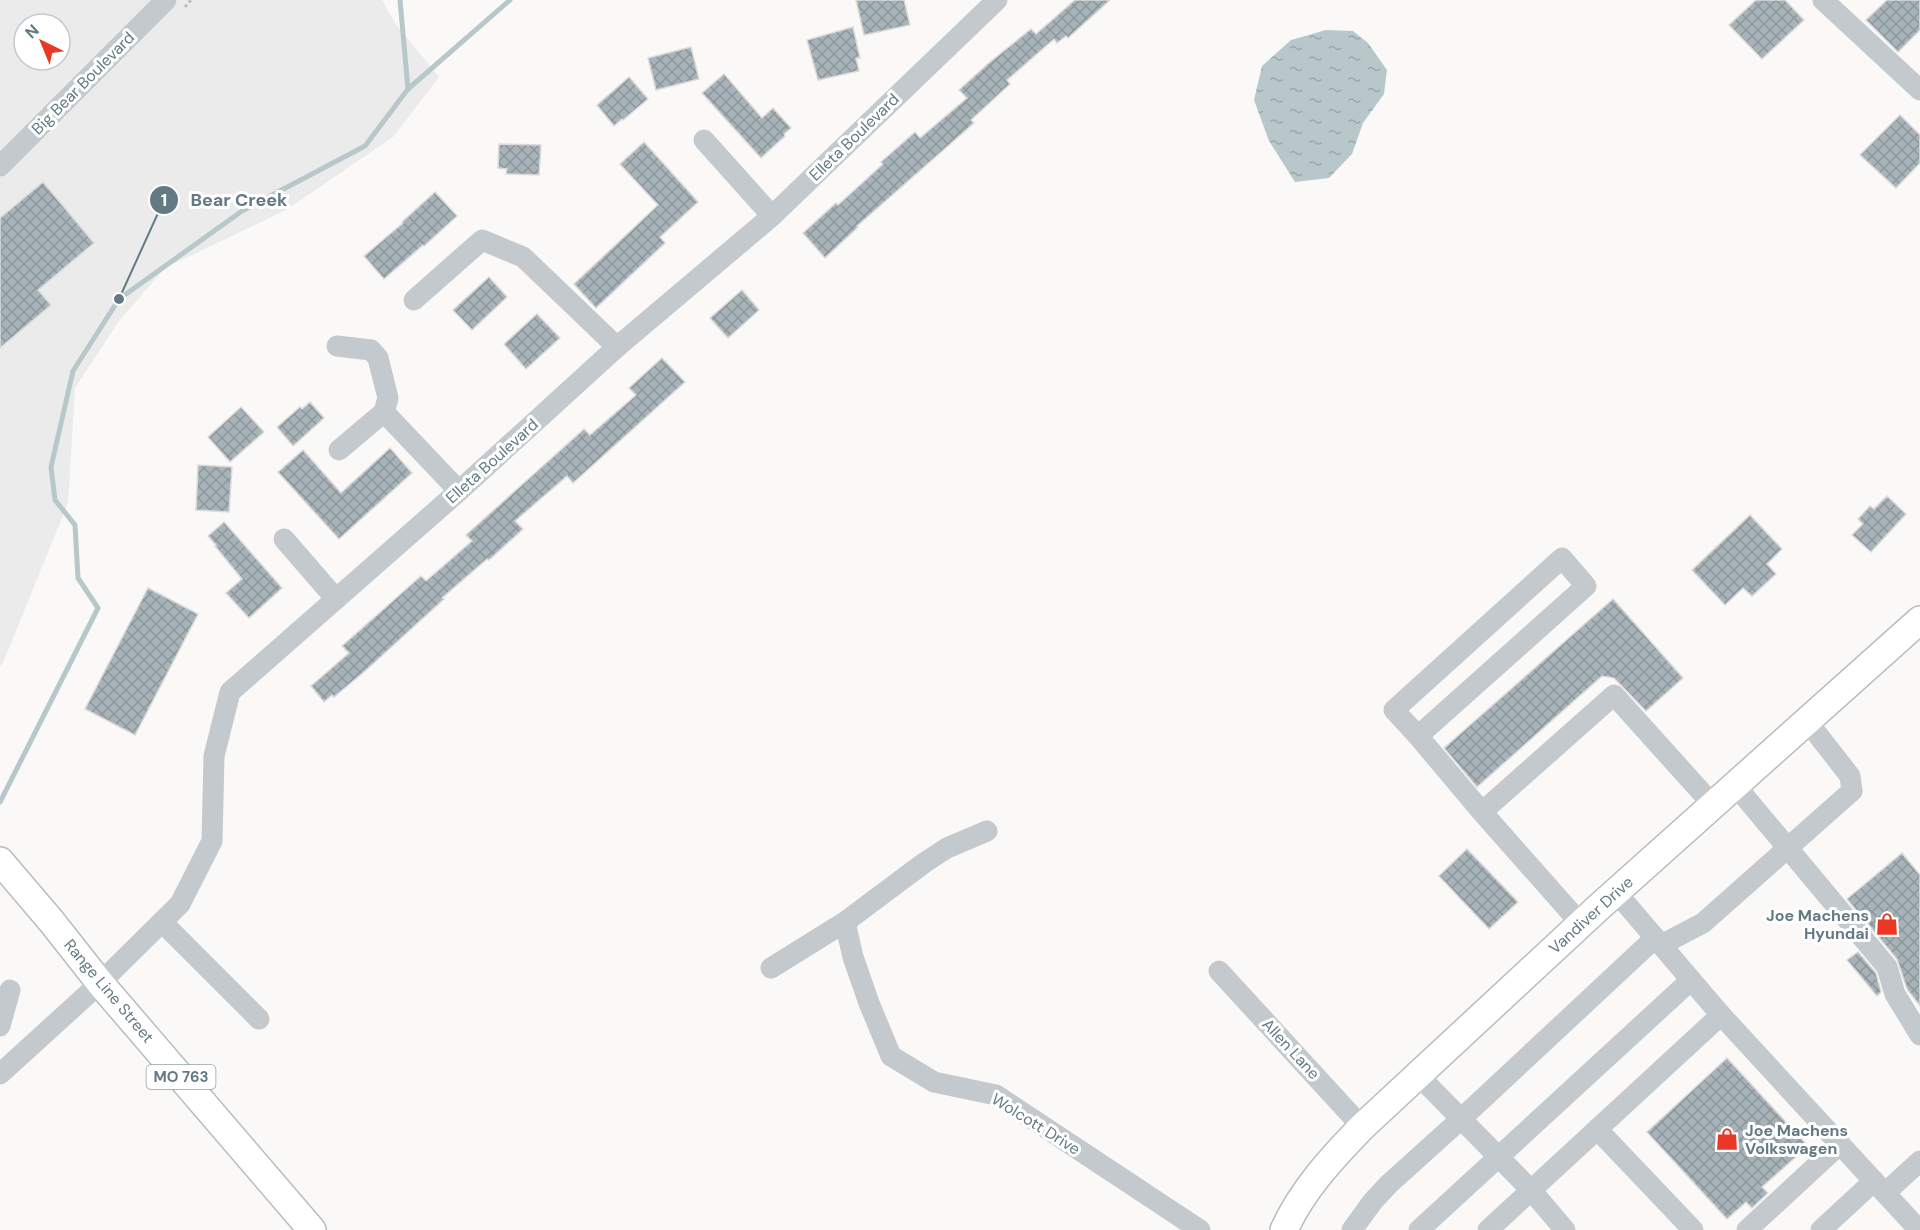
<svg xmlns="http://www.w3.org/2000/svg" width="1920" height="1230" font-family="'DM Sans',sans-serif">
<defs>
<pattern id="water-ripples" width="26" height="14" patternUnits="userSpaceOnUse" patternTransform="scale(1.5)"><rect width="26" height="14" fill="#b8c8ca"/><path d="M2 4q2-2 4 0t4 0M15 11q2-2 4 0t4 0" fill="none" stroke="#99a7aa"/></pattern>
<pattern id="building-cross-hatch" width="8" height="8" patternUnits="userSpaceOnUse" patternTransform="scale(1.5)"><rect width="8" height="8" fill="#a7b3b8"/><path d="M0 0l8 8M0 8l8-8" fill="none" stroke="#8c979b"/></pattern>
</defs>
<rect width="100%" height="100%" fill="#faf9f7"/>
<path fill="#ebebeb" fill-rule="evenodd" d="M0,0H382L395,23L439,77L393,137L286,210L165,268L119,321L75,388L68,503L3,663L0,666ZM24,24H60V60H24Z"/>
<path fill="url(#water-ripples)" d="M1326,30L1353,31L1368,43L1387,70L1384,94L1363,123L1352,154L1329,178L1295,182L1269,141L1254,100L1262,66L1291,40Z"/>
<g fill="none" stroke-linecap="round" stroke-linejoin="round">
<g stroke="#b8c8ca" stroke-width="5">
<path d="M408,89L510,0"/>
<path d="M0,802L98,608L78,578L75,525L55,500L51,467L73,371L119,299L242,211L365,146L408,89L400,0"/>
</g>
</g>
<g fill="url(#building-cross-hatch)" stroke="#dcdbda" stroke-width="1.5">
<path d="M856,0H904L910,25L864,35Z"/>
<path d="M1075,0H1110L1068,38L1066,36L1057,43L1054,39L1007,80L1010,84L971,120L974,123L857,226L858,227L825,258L803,233L836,203L838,205L883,164L881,162L915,132L920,138L967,98L959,90L990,62L1031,29L1036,34Z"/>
<path d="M1756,0H1785L1804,20L1762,59L1729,25Z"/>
<path d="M1887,0H1920V30L1898,52L1866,20Z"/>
<path d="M853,27L860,58H856L859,71L818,80L807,40Z"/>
<path d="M691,47L699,79L656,90L648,58Z"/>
<path d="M724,74L762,118L773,108L791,128L784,134L785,136L761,158L702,93Z"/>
<path d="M629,77L648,99L623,120L622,119L614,126L597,105Z"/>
<path d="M1900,115L1920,135V163L1896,188L1860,155Z"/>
<path d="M644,142L698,202L660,237L665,243L596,308L574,284L658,205L620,164Z"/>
<path d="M499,144L541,145L539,175L506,174L507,169L498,168Z"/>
<path d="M43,182L94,243L38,290L51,305L0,348V218Z"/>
<path d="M435,192L457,216L424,246L423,245L384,279L364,256L403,223L402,222Z"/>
<path d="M489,277L507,297L472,330L453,310Z"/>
<path d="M742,290L759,310L728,338L710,318Z"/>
<path d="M537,314L560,338L526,369L504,344Z"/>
<path d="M662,358L685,382L573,483L567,476L515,521L523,529L489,560L487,559L442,598L444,599L365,671L334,697L332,695L324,702L311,686L349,653L342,646L421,576L426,581L472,541L466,535L584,429L590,435L636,395L629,388Z"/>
<path d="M310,402L324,418L293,446L277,427L300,407L302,409Z"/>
<path d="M241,407L264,432L230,462L208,437Z"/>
<path d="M390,448L412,473L339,539L278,472L303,450L341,493Z"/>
<path d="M198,465L232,467L229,512L196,510Z"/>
<path d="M1887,496L1906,514L1871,552L1852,535L1863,524L1858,519L1870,506L1874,509Z"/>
<path d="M1750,515L1782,549L1767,564L1776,574L1752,596L1743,588L1725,605L1692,570Z"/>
<path d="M224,522L282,588L249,618L226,593L242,579L215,546L216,545L208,536Z"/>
<path d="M148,588L198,614L135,735L85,709Z"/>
<path d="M1613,599L1683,678L1646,711L1614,678L1602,676L1477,787L1444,748Z"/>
<path d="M1467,849L1518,902L1489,929L1439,876Z"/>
<path d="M1902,853L1920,875V1006L1907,989L1897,959L1847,899Z"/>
<path d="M1858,952L1876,973L1881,992L1877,996L1847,960Z"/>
<path d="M1727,1058L1808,1146L1762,1187L1768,1193L1752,1208L1746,1202L1727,1219L1647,1132Z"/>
</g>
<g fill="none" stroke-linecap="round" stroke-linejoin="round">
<g stroke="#b6bdc0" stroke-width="30">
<g id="major">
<path d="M0,861L52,922L100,983L312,1230"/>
<path d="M1284,1230C1302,1190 1332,1158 1362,1127L1599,907L1920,620"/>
</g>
</g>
<path stroke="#bbc0c2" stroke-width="3" stroke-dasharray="3 3" stroke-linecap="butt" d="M185,7L191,0"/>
<g stroke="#c3c9cc" stroke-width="21">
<path d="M1823,0L1920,90"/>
<path d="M704,140L772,216"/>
<path d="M0,166L166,0"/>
<path d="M414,300L482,240L523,257L617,347"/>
<path d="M337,346L371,350L378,358L388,398L384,412L339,450"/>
<path d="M384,412L459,491"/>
<path d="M284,539L336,599"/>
<path d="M1418,736L1394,710L1562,558L1586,586L1418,736L1482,812"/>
<path d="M1735,785L1887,967L1895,994L1920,1035"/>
<path d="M162,922L259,1019"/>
<path d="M845,922L853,957L869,1003L891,1056L934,1082L996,1095L1200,1230"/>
<path d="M1581,924L1482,812L1614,695L1713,805"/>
<path d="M1661,945L1703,923L1852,791L1850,776L1807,721"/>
<path d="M771,968L845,922L924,863L947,848L987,831"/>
<path d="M1219,971L1362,1127"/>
<path d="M1721,1015L1919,1230"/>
<path d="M0,1026L10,990"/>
<path d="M0,1074L100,983L180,904L212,841L214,756L230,692L459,491L617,347L772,216L997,0"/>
<path d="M1418,1075L1531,1190L1565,1230"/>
<path d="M1597,1129L1693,1230"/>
<path d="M1885,1193L1920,1161"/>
<path d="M1352,1230L1373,1201L1389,1184L1461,1119L1655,938"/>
<path d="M1419,1230L1691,980"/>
<path d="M1488,1230L1721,1015L1616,892"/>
<path d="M1747,1230L1840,1144"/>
<path d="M1821,1230L1874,1181"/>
</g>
<use href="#major" stroke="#fff" stroke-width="27"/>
</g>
<defs>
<g id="shop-bare" transform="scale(1.8)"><path d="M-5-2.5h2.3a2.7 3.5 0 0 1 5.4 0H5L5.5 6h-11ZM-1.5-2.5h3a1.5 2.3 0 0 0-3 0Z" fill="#eb3726" stroke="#fff" stroke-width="2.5" paint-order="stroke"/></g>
</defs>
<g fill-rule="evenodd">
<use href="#shop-bare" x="1887" y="924"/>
<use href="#shop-bare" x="1727" y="1139"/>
</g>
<g text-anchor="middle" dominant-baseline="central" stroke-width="6" stroke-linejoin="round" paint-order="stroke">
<rect fill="#fff" stroke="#92a2a9" stroke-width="1.5" x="146.5" y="1065" width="69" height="24" rx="4.5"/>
<g font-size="15" font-weight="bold" fill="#637a84">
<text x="181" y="1077">MO 763</text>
</g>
<g font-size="16" fill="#637a84" stroke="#fff">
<text transform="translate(83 83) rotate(-45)">Big Bear Boulevard</text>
<text transform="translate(854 137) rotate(-44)">Elleta Boulevard</text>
<text transform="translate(492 461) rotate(-42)">Elleta Boulevard</text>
<text transform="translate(1591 915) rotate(-42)">Vandiver Drive</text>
<text transform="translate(109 991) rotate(50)">Range Line Street</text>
<text transform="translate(1291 1049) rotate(47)">Allen Lane</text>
<text transform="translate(1036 1124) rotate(32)">Wolcott Drive</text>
</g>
<g font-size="16" font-weight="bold" fill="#637a84" stroke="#fff" text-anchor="end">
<text x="1869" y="915">Joe Machens<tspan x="1869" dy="18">Hyundai</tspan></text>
<text x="1745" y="1130" text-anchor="start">Joe Machens<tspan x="1745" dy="18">Volkswagen</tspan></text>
</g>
</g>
<path fill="none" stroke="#637a84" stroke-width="2" d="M119 299L164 200"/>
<g fill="#637a84" stroke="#fff" stroke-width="2">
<circle cx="119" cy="299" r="6"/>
<circle cx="164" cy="200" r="15"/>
</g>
<g font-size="18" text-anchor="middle" font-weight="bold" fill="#fff">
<text x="164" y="206">1</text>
</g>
<g font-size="18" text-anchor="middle" font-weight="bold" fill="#637a84" stroke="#fff" stroke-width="6" stroke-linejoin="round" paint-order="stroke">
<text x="239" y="206">Bear Creek</text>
</g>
<g transform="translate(42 42) rotate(317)"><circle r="28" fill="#ffffff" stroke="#c1cace" stroke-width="1.5"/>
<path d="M0-4.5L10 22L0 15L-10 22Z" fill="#eb3726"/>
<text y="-9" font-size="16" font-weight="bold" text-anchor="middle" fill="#637a84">N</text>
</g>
</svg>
